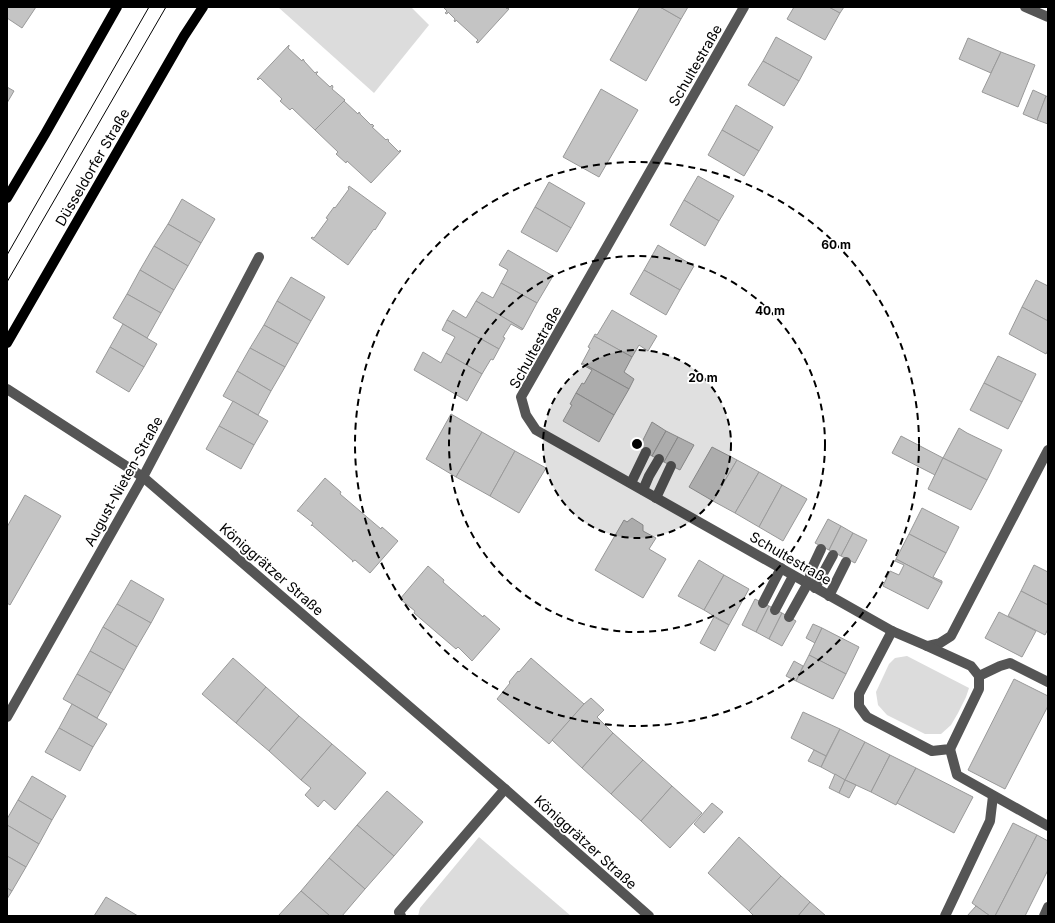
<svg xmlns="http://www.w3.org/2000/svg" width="1055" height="923" font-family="Inter,sans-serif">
<rect width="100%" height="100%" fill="#fff"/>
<g fill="#dcdcdc">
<path d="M278,7H411L429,25L374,93Z"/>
<path d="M907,656L969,688L966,697L958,713L951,725L941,734H925L887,715L878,705L876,692L889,664L895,658Z"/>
<path d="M479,837L571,916H418L420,908Z"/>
</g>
<g fill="#c4c4c4" stroke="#999">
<path d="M7,7H36L22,28L7,18Z"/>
<path d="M443,7H505L507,9L508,8L509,9L478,43L476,42L478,40L456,20L455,22L454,21L455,19L448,12L447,14L445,13L447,11Z"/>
<path d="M640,7H660L681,19L646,81L610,60Z"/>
<path d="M660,7H688L681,19Z"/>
<path d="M794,7H829L840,13L825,40L787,19Z"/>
<path d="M829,7H844L840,13Z"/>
<path d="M776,37L812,57L799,81L763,61Z"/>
<path d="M968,38L1001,52L991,73L959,59Z"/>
<path d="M289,45V46L288,48L302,61L303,59L304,60V61L315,73L316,72H318L316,74L330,87L332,85L333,87L332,89L345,100L315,130L292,108L290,110L280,101L282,99L260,78L258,80L257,79Z"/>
<path d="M1001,52L1035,65L1018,107L982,92Z"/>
<path d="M763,61L799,81L784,106L748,85Z"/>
<path d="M7,87L14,91L7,103Z"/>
<path d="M601,89L638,110L599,177L563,157Z"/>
<path d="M1033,90L1046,96L1037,120L1023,114Z"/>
<path d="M1046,96L1048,97V124L1037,120Z"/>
<path d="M344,101L358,114L359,112L360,113V114L371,125L372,124L374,126L372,127L386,140L387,139L389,140L388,141L399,152L400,150L401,151L371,183L347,161L346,163L336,154L338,152L315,130Z"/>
<path d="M736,105L773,127L759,151L722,130Z"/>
<path d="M722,130L759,151L744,176L708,155Z"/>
<path d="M698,176L734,196L719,221L684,200Z"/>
<path d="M549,182L585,203L571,228L535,207Z"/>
<path d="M349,186L386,213L375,230L374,229L348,265L311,238L312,237L314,238L328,219L326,218L334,207L335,208L349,189L348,188Z"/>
<path d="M182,199L215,219L201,243L168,224Z"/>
<path d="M684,200L719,221L705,246L670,225Z"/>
<path d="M535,207L571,228L557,252L521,232Z"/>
<path d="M168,224L201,243L188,266L154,246Z"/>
<path d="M658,245L694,266L680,290L644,270Z"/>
<path d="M154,246L188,266L174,290L140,270Z"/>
<path d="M508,250L553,276L537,303L501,283L508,270L499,265Z"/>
<path d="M140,270L174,290L161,313L127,294Z"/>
<path d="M644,270L680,290L666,315L630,294Z"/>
<path d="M291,277L325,297L311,321L277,301Z"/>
<path d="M1036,280L1048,286V321L1022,307Z"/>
<path d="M501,283L537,303L523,329L476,301L482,292L493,298Z"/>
<path d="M127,294L161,313L147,338L113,318Z"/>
<path d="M277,301L311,321L298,344L264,325Z"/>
<path d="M476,301L523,329L522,330L511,324L503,337L505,338L499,349L447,320L453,310L466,318Z"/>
<path d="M1022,307L1048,321V350L1046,354L1009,334Z"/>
<path d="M612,310L657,336L648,351L639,345L632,357L594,336L595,334L597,335Z"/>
<path d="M447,320L499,349L493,360L491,359L482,374L446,353L455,337L442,330Z"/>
<path d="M123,324L157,344L144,367L110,347Z"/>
<path d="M264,325L298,344L285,367L250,348Z"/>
<path d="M594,336L632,357L624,372L634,379L629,389L582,363L590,348L588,347Z"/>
<path d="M110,347L144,367L129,392L96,372Z"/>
<path d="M250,348L285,367L271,391L237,371Z"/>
<path d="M423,352L441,363L446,353L482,374L467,401L414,370Z"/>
<path d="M998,356L1036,374L1022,402L984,383Z"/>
<path d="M582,363L629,389L614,415L576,393L582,383L584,384L592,370L581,364Z"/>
<path d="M237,371L271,391L258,415L223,396Z"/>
<path d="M984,383L1022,402L1008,429L970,410Z"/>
<path d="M576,393L614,415L599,442L563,421L572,405L570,404Z"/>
<path d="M233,401L268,421L254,445L219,426Z"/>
<path d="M451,414L482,432L456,477L426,459Z"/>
<path d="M652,422L666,431L652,456L639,448Z"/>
<path d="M219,426L254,445L241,469L206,449Z"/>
<path d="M959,428L967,433L1002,450L987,480L943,458Z"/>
<path d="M666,431L678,437L664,462L652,456Z"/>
<path d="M482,432L515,451L490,496L456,477Z"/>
<path d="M901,436L943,458L935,475L892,453Z"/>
<path d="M678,437L694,445L680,470L664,462Z"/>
<path d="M712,447L737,460L713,501L689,487Z"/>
<path d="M515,451L546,468L519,513L490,496Z"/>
<path d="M943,458L987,480L971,510L928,489Z"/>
<path d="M737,460L759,472L735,513L713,501Z"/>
<path d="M759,472L782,485L759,527L735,513Z"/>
<path d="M325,478L341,492L340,494L381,529L382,527L398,541L370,573L355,560L352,562L353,561L312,525L311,526L313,523L298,511H297Z"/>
<path d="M782,485L807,499L783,541L759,527Z"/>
<path d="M25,495L61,516L10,605L7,603V527Z"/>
<path d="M922,508L959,527L946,553L909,534Z"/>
<path d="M632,518L643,525V531L656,538L649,549L666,559L643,598L595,570L624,520L627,522Z"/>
<path d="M828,519L841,526L829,550L815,543Z"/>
<path d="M841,526L853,533L841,556L829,550Z"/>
<path d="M853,533L867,540L855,563L841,556Z"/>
<path d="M909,534L946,553L933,577L942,581V583L896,559Z"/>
<path d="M896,559L942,583L928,609L883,586L890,571L899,575L904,565L895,561Z"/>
<path d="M699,560L724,575L704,610L678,596Z"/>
<path d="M1034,565L1048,572V605L1021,591Z"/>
<path d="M428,566L444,580L443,582L483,617L484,615L500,629L472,661L458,647L456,649L414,613L415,611L400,599Z"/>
<path d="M724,575L749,589L729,625L704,610Z"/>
<path d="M131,580L164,599L151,623L117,604Z"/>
<path d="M1021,591L1048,605V629L1045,635L1008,616Z"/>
<path d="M755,599L769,606L756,632L742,625Z"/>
<path d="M117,604L151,623L137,647L103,627Z"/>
<path d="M769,606L782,613L769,639L756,632Z"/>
<path d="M999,612L1036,631L1022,657L985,638Z"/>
<path d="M782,613L796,621L782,646L769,639Z"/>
<path d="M714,617L729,625L715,651L700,643Z"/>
<path d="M813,624L822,628L815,643L806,638Z"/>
<path d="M103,627L137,647L124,670L90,651Z"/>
<path d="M822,628L859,647L846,674L809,655Z"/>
<path d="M90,651L124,670L111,693L77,674Z"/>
<path d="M809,655L846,674L833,699L796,681Z"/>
<path d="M233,658L266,687L236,723L202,694Z"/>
<path d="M531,658L584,704L549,744L497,699L510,683L509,682L518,671L519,672Z"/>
<path d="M794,661L803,666L796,681L786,676Z"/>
<path d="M77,674L111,693L97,718L63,699Z"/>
<path d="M1014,679L1048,696V706L1005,789L968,770Z"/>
<path d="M266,687L299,716L269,751L236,723Z"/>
<path d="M591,698L604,710L597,717L613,733L582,768L552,740L584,704Z"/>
<path d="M72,704L107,724L93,747L59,728Z"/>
<path d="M803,712L840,729L826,756L791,738Z"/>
<path d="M299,716L332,744L301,780L269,751Z"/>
<path d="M59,728L93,747L80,771L45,752Z"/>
<path d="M840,729L865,742L845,780L821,767Z"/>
<path d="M613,733L643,760L611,794L582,768Z"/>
<path d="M865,742L890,755L871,792L845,780Z"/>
<path d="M332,744L366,773L335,810L324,800L318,807L305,795L311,788L301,780Z"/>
<path d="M814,750L826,756L821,767L808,761Z"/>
<path d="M890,755L916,768L896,805L871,792Z"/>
<path d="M643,760L672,786L641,821L611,794Z"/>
<path d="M916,768L973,797L954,833L897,803Z"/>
<path d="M835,774L845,780L839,793L829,788Z"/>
<path d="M32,776L66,796L52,820L18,800Z"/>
<path d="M845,780L856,785L849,798L839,793Z"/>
<path d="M672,786L702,813L670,848L641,821Z"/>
<path d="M387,791L423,822L394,856L357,825Z"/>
<path d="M18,800L52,820L39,844L7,825V819Z"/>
<path d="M712,803L723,812L704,833L694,824Z"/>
<path d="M1013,823L1037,835L995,916H990L972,903Z"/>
<path d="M7,825L39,844L26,867L7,856Z"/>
<path d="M357,825L394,856L365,889L329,858Z"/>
<path d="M1037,835L1048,841V870L1025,916H995Z"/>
<path d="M739,837L781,876L749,911L708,873Z"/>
<path d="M7,856L26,867L12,891L7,888Z"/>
<path d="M329,858L365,889L342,916H330L301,891Z"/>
<path d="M781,876L810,902L798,916H754L749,911Z"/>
<path d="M7,888L12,891L7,899Z"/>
<path d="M301,891L330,916H278Z"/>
<path d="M106,897L138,916H94Z"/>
<path d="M810,902L826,916H798Z"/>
<path d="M976,906L990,916H967Z"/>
</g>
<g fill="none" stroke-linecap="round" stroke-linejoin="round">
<g stroke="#555" stroke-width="10">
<path d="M744,7L521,397L526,415L536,430L892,631L927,646L940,643L951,636L1048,450"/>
<path d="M1025,7L1048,17"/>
<path d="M7,389L143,477L505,789L649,916"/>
<path d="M631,483L646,452"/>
<path d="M643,490L649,476L659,459"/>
<path d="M656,498L671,466"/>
<path d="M815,588L833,555"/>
<path d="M829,596L846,562"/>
<path d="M763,603L781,568"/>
<path d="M775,610L793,576"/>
<path d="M789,617L808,583L813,566L821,549"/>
<path d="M892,631L859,694V706L867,717L932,751L950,749L979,689V676L971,666L927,646"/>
<path d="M979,676L1000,666L1010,663L1048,682"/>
<path d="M7,717L143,477L259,257"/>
<path d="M950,749L957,775L1048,826"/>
<path d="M401,916L399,912L505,789"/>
<path d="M945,916L990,821L993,796"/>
<path d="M1044,916L1048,907"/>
</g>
<g stroke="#000" stroke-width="10">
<path d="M7,198L45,134L117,7"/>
<path d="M7,343L184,36L203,7"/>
</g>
<g stroke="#000" stroke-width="1">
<path d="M7,255L149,7"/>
<path d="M7,282L166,7"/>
</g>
</g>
<circle cx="637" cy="444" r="94" fill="#000" fill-opacity=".12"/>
<g fill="none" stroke="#000" stroke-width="2" stroke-dasharray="7 5">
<circle cx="637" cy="444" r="94"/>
<circle cx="637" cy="444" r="188"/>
<circle cx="637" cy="444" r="282"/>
</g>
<g text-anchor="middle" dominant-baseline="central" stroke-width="3.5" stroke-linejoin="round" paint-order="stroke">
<g font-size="14" fill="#000" stroke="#fff">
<text transform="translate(695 65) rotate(-60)">Schultestraße</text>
<text transform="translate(92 167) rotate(-60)">Düsseldorfer Straße</text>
<text transform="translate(535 347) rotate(-61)">Schultestraße</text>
<text transform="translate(123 481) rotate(-61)">August-Nieten-Straße</text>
<text transform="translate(791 558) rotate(30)">Schultestraße</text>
<text transform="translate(272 569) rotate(41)">Königgrätzer Straße</text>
<text transform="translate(586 842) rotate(42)">Königgrätzer Straße</text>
</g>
</g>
<circle cx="637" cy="444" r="6" fill="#000" stroke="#fff" stroke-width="2"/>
<g font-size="12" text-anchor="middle" font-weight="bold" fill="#000" stroke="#fff" stroke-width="3.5" stroke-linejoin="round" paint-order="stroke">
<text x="836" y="249">60 m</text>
<text x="770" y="315">40 m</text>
<text x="703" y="382">20 m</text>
</g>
<rect width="1055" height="923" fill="none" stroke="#000000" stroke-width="16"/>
</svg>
